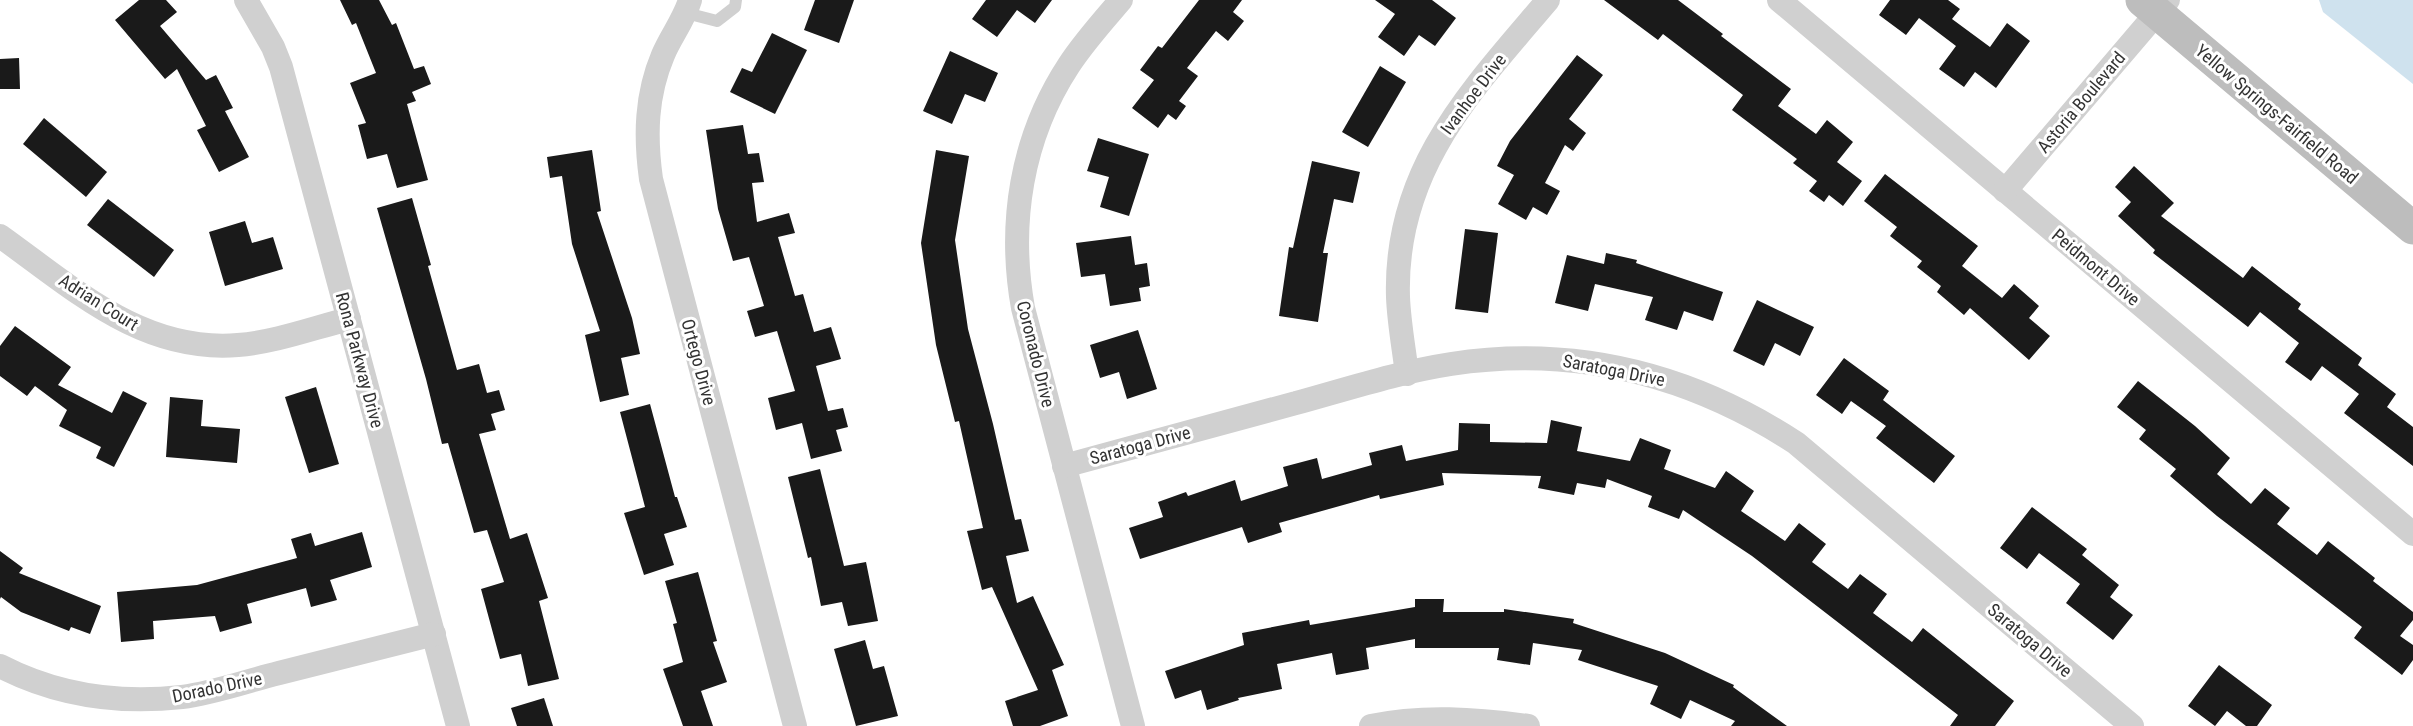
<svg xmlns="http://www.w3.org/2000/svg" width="2413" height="726" font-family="'Roboto Condensed',sans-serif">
<rect width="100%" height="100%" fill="#fff"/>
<path fill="#cfe2ee" d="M2319,0H2413V84L2323,12Z"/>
<g fill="#1a1a1a">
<path d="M139,0H166L177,12L160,26L206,80L216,75L233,108L225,111L249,157L219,172L197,130L206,126L177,69L165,79L115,20Z"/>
<path d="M340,0H379L392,25L396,23L414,69L424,66L431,84L412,92L416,101L407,104L428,180L397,188L387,154L367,159L358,125L366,123L350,83L376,73L356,23L352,25Z"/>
<path d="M815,0H854L839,43L804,30Z"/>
<path d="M986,0H1052L1035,23L1017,10L997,37L972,19Z"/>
<path d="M1199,0H1242L1233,12L1244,21L1228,41L1216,31L1187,68L1198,76L1179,101L1186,106L1176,120L1168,114L1158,128L1132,108L1154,80L1140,70L1158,46L1162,48Z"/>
<path d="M1375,0H1432L1456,18L1435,46L1419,35L1404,56L1378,37L1395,14Z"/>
<path d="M1604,0H1678L1723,34L1721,36L1791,89L1778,106L1816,134L1827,120L1853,142L1837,162L1862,181L1843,206L1829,195L1824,202L1809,191L1817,181L1793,163L1797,159L1732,110L1743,95L1663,34L1658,40Z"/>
<path d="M1890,0H1948L1960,9L1952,19L1990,47L2007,23L2030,41L1996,88L1975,72L1964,87L1939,69L1956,46L1919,18L1906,35L1879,15Z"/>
<path d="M772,33L807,50L775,114L730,92L742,68L752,72Z"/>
<path d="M950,51L998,73L985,102L965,94L952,124L923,111Z"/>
<path d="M1577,55L1603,75L1569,119L1586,133L1573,151L1565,145L1545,183L1560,191L1547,215L1533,207L1526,220L1498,204L1514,175L1497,166L1510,141Z"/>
<path d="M19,58L20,89H0V59Z"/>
<path d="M1380,66L1406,82L1368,147L1342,132Z"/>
<path d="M44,118L107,172L86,197L23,144Z"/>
<path d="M743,125L748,154L759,153L764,182L752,183L757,222L789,213L795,233L778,237L795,296L803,294L814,332L831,327L841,359L816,366L828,411L843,408L848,427L836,430L842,451L811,459L802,423L776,430L768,398L795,391L777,331L755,337L747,311L764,306L749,257L733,261L718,209L706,130Z"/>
<path d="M1098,138L1149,154L1129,216L1100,207L1109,177L1087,171Z"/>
<path d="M592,150L601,211L597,212L632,318L640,354L621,358L629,395L600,402L585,335L600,331L572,244L562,176L550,178L547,157Z"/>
<path d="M936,150L969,156L955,240L968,329L993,424L1015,520L1021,519L1029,551L1006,556L1017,603L1033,596L1064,665L1052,670L1068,716L1040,726H1013L1005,701L1038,690L992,587L982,590L967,531L983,528L959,421L955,422L936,345L921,243Z"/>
<path d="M1312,161L1360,172L1353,203L1334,199L1323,253H1328L1318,322L1279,316L1289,247L1293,248Z"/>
<path d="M2134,166L2174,203L2161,216L2243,278L2252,266L2301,304L2298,309L2362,358L2358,365L2396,394L2387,407L2413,427V466L2344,413L2359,394L2322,366L2311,381L2285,362L2299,343L2260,312L2248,327L2153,253L2155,250L2118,216L2131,202L2115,187Z"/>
<path d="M1885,174L1978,246L1962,266L2002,298L2014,284L2039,306L2029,318L2050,336L2029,360L1970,308L1964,315L1937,292L1941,286L1917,267L1922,261L1890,236L1897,227L1864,201Z"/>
<path d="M412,198L431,265L428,266L457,370L479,364L487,393L499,390L505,410L491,414L496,430L479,434L510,539L527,533L548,598L539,601L559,679L528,686L521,654L500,659L481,589L504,582L487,530L474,533L448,443L442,444L426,379L377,208Z"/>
<path d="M108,199L174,250L154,277L87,225Z"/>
<path d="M245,221L252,243L273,237L283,269L225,286L209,232Z"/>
<path d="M1465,229L1498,233L1488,313L1455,309Z"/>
<path d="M1131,236L1135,265L1147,263L1150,286L1139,288L1141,301L1110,306L1105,274L1081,277L1076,243Z"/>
<path d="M1606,253L1637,260L1636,263L1723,292L1713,321L1684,311L1677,330L1645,320L1653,297L1595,284L1588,311L1555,303L1567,255L1604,264Z"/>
<path d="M1757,300L1814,327L1800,356L1775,343L1764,366L1733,351Z"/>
<path d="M15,326L71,367L58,385L112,413L123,391L147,403L114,467L96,458L101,447L59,426L67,410L35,386L27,396L0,376V346Z"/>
<path d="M1138,330L1157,389L1127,399L1119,372L1100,378L1090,345Z"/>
<path d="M1844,358L1889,391L1883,400L1955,456L1934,483L1876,438L1886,426L1851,401L1842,414L1816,395Z"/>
<path d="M2138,381L2195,426L2230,458L2217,474L2251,504L2265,488L2290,508L2277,524L2317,555L2328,541L2375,578L2373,581L2413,612V620L2400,636L2413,645V660L2402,675L2354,638L2362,627L2217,516L2170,476L2176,469L2139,439L2146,430L2117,407Z"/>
<path d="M316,387L339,464L309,473L285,397Z"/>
<path d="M170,397L203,400L201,426L240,429L237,463L166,457Z"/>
<path d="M650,404L675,497H677L687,527L664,534L674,565L644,575L624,513L645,507L620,412Z"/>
<path d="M1551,420L1582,427L1577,451L1630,461L1640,438L1671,450L1664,469L1715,488L1726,471L1754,491L1741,511L1785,541L1799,523L1826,544L1812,562L1848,589L1860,574L1887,594L1873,613L1912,642L1923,628L2014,701L1995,726H1950L1958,715L1752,556L1683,510L1679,519L1648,507L1652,496L1607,479L1605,488L1577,483L1574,495L1538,488L1541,476L1442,473L1444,485L1380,499L1379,495L1279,523L1282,532L1248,543L1242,527L1140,559L1129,528L1163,517L1158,502L1186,492L1188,496L1235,480L1241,501L1288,486L1283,467L1317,458L1322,479L1372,465L1369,453L1402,445L1406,461L1458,450L1459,423L1490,424V442L1547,443Z"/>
<path d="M820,469L844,566L866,562L878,621L848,626L842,602L821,606L811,557L808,558L788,477Z"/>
<path d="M2032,507L2087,549L2082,555L2119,585L2110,597L2133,615L2113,640L2066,603L2080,584L2039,553L2027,569L2000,548Z"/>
<path d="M362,532L372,567L330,580L337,600L311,607L306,588L247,604L252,623L220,632L215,616L153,621L154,639L121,642L117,592L197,585L297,558L291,539L311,533L315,546Z"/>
<path d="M0,551L23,568L19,573L101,606L90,634L71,627L69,631L21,612L1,597L0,599Z"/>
<path d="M698,572L717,641L713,642L727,682L701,691L713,726H683L663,669L683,662L673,624L677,623L665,581Z"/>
<path d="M1415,599H1444L1443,612H1504V609L1574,619L1573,623L1665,653L1734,685L1733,687L1787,726H1731L1735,721L1690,700L1681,719L1650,704L1658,686L1578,660L1582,650L1533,643L1530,665L1497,660L1499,648H1415V639L1366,648L1369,669L1336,675L1332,653L1277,664L1282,689L1238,698L1239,700L1207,710L1201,690L1175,699L1165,671L1244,645L1242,633L1309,620L1310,625L1415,607Z"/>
<path d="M865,640L873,669L884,666L898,716L856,726L834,649Z"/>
<path d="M2219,665L2272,705L2257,726H2246L2227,711L2215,726L2188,706Z"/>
<path d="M544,698L553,726H517L511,708Z"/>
</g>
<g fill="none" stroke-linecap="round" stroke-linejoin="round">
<path stroke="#d0d0d0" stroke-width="12" d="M686,13L717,21L735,7L736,0"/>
<g stroke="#d0d0d0" stroke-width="24">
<path d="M246,0L273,47L281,67L458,726"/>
<path d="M690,0C684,20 671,36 663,55C646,95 645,136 651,179L795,726"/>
<path d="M1121,0C1103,21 1084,42 1069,65C1021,138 1008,224 1023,308L1133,726"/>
<path d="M1779,0L2413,534"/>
<path d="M2005,191L2168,0"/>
<path d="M0,236C73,288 142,353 238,345C276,342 313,328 349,319"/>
<path d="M1407,374C1404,349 1399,323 1398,297C1394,169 1471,91 1548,0"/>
<path d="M1064,466C1142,445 1219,424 1296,403C1347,389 1399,372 1451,364C1576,345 1690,374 1796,443L2132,726"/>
<path d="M0,666C56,695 119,704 182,697C214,693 247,681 279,673C331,660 382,647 434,634"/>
<path d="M1371,726C1423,715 1476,719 1528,726"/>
</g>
<path stroke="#bdbdbd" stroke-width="33" d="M2142,0L2413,228"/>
</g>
<g text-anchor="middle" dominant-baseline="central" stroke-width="6" stroke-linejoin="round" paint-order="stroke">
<g font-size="18" fill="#333" stroke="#fff">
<text transform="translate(1473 94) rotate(-53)">Ivanhoe Drive</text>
<text transform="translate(2081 102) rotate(-50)">Astoria Boulevard</text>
<text transform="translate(2277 114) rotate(40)">Yellow Springs-Fairfield Road</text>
<text transform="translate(2096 267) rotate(40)">Peidmont Drive</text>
<text transform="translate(99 302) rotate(32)">Adrian Court</text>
<text transform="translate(1036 354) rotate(76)">Coronado Drive</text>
<text transform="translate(360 360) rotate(75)">Rona Parkway Drive</text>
<text transform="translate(699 362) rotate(75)">Ortego Drive</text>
<text transform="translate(1614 370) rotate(11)">Saratoga Drive</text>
<text transform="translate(1140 445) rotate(-15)">Saratoga Drive</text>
<text transform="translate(2030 640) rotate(40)">Saratoga Drive</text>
<text transform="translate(217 687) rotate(-12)">Dorado Drive</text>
</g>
</g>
</svg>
